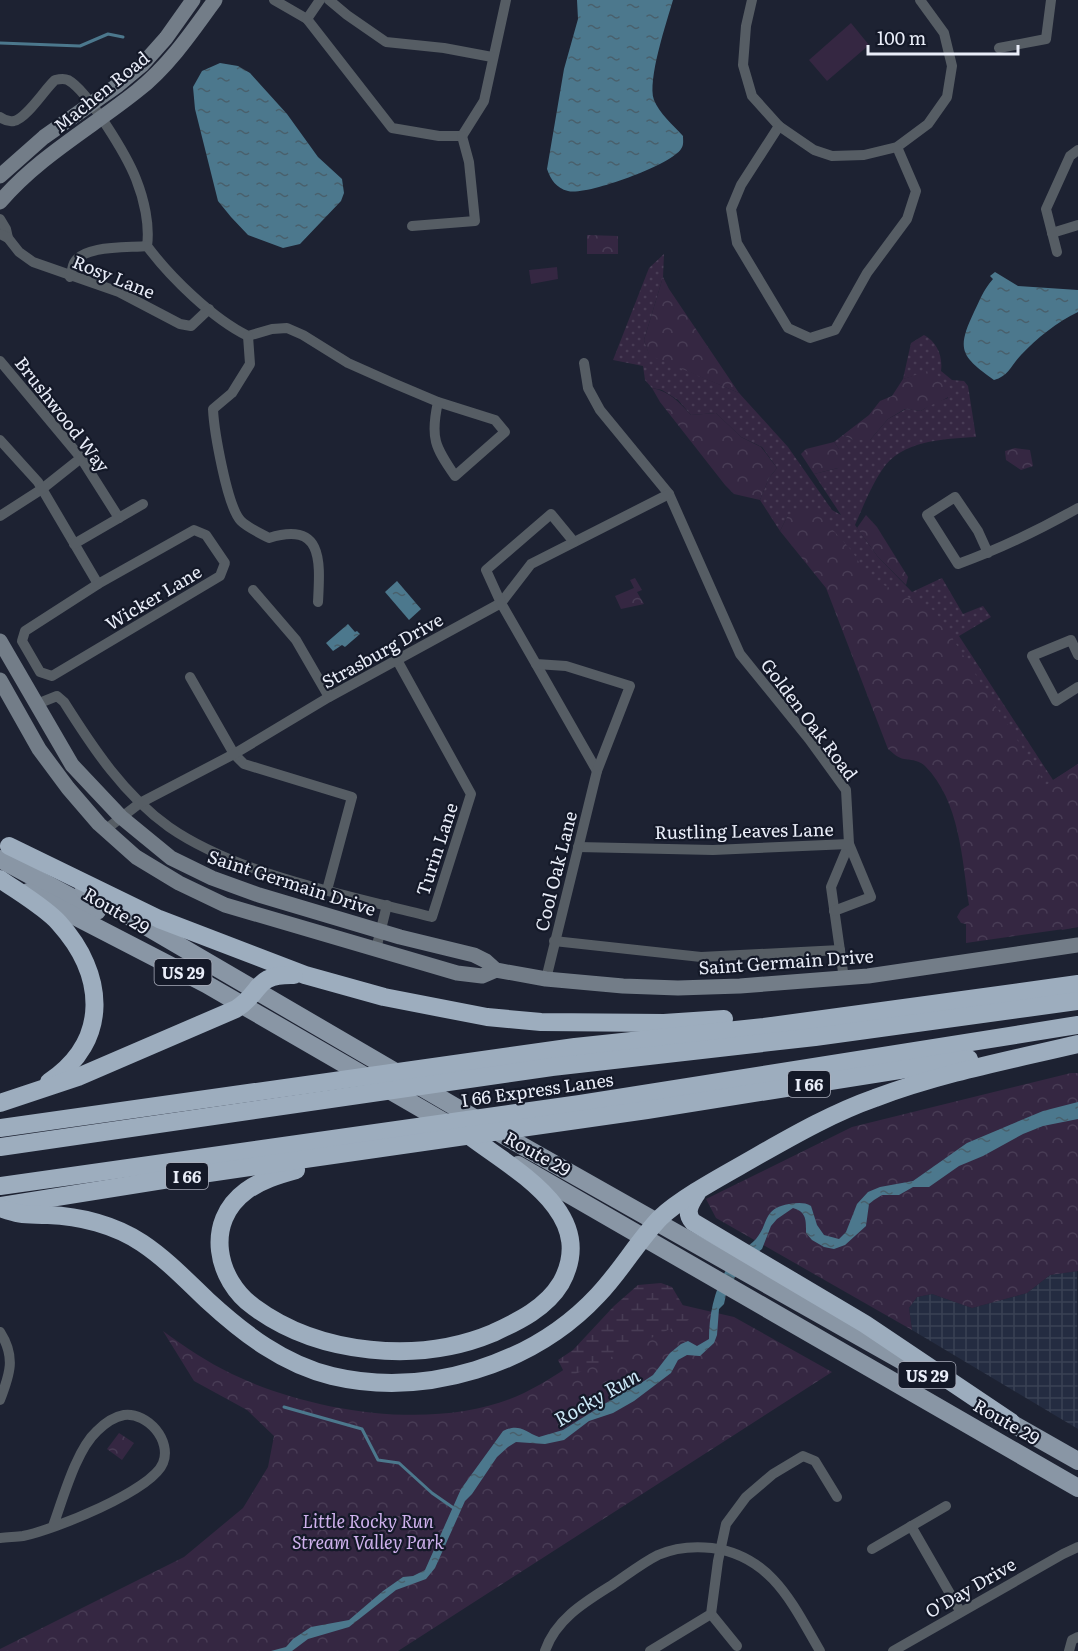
<svg xmlns="http://www.w3.org/2000/svg" width="1078" height="1651" font-family="Literata,serif">
<defs>
<pattern id="industrial-grid" width="8" height="8" patternUnits="userSpaceOnUse" patternTransform="scale(1.5)"><rect width="8" height="8" fill="#242c41"/><path d="M0 4h8M4 0v8" fill="none" stroke="#394154"/></pattern>
<pattern id="grass-dots" width="8" height="8" patternUnits="userSpaceOnUse" patternTransform="scale(1.5)"><rect width="8" height="8" fill="#352742"/><path d="M2 2h.1M6 6h.1" fill="none" stroke="#483c55" stroke-width="1.8" stroke-linecap="round"/></pattern>
<pattern id="forest-crowns" width="20" height="18" patternUnits="userSpaceOnUse" patternTransform="scale(1.5)"><rect width="20" height="18" fill="#352742"/><path d="M2 6a3 3 0 1 1 6 0M12 15a3 3 0 1 1 6 0" fill="none" stroke="#483c55"/></pattern>
<pattern id="wetland-marsh" width="20" height="14" patternUnits="userSpaceOnUse" patternTransform="scale(1.5)"><rect width="20" height="14" fill="#352742"/><path d="M1 5h8M5 5V1M11 12h8M15 12V8" fill="none" stroke="#483c55"/></pattern>
<pattern id="water-ripples" width="26" height="14" patternUnits="userSpaceOnUse" patternTransform="scale(1.5)"><rect width="26" height="14" fill="#4c788d"/><path d="M2 4q2-2 4 0t4 0M15 11q2-2 4 0t4 0" fill="none" stroke="#49606c"/></pattern>
</defs>
<rect width="100%" height="100%" fill="#1d2232"/>
<path fill="url(#industrial-grid)" d="M1077,1271L1078,1429L912,1330L909,1308L917,1297L932,1294L972,1308L1027,1293L1050,1275Z"/>
<path fill="url(#grass-dots)" d="M664,254L663,277L644,340L649,354L739,393L788,447L832,510L841,515L814,474L838,468L839,449L834,442L843,435L853,440H870L888,419L906,409L921,411L931,404L948,398L932,371L903,379L911,343L924,335C937,342 943,356 941,371L952,380L964,381L968,386L976,437C944,439 901,440 882,470C871,486 863,507 855,525L878,557L912,592L942,578L963,614L983,606L991,617L959,636L1053,780L1078,764V927L1062,930L788,515L780,531L760,500L769,478L777,468L762,447L741,437L716,413L691,415L678,400L662,390L652,388L645,380L643,366L613,360L649,268Z"/>
<g fill="url(#forest-crowns)">
<path d="M587,235L618,236V254H587Z"/>
<path d="M663,277L669,289L739,393L649,355L644,340Z"/>
<path d="M928,371H933L954,392C945,402 932,403 921,411L905,409L888,419L870,440H853L843,435L869,415L880,401L892,396L903,379Z"/>
<path d="M652,388C669,391 679,402 691,415L716,413L741,437L761,447L777,468L769,478L760,500L734,494L725,485L660,402Z"/>
<path d="M834,442L839,449L842,463L838,468L814,474L801,454L806,449Z"/>
<path d="M1015,448L1030,450L1033,466L1021,470L1006,460L1005,451Z"/>
<path d="M813,508L852,551L868,577L935,611L1046,785L1078,764V927L966,943V924L961,923L957,917L961,910L969,905C962,859 960,801 925,766C919,760 911,760 904,759C898,758 893,753 888,749L826,588L780,531L788,515L804,509Z"/>
<path d="M866,515L877,527L908,577L906,585L878,557L857,528Z"/>
<path d="M635,578L642,590L637,592L644,604L621,609L615,596L634,588L630,580Z"/>
<path d="M1071,1073H1078V1271L1050,1275L1027,1293L972,1308L932,1294L917,1297L909,1308L912,1330L716,1218L706,1199L852,1127Z"/>
<path d="M652,1298L734,1317L832,1372L398,1651H0V1649L184,1557L243,1508L268,1467L274,1436L247,1410L194,1381L163,1331C185,1347 207,1362 232,1374C313,1413 442,1433 524,1393C573,1369 611,1333 652,1298Z"/>
<path d="M119,1433L134,1443L122,1460L107,1449Z"/>
</g>
<path fill="url(#wetland-marsh)" d="M661,1283L672,1287L691,1319L567,1378L558,1360L573,1350L614,1306L638,1285Z"/>
<g fill="#352742">
<path d="M851,23L869,45L827,81L809,60Z"/>
<path d="M557,267L558,279L531,284L529,270Z"/>
</g>
<g fill="url(#water-ripples)">
<path d="M577,0H673C667,21 647,80 654,100C659,113 673,125 683,136C683,141 684,145 681,149C671,165 586,196 568,191C556,188 551,180 547,169L564,69L578,19Z"/>
<path d="M220,63L238,66L250,73L287,114L318,157L342,179L344,193L341,201L300,244L283,248L248,235L231,217L218,201L195,109L193,87L202,71Z"/>
<path d="M995,272L1018,286L1078,290V312C1057,322 1037,338 1021,355C1011,365 1009,376 994,380C961,356 956,350 974,312C981,298 982,292 993,279L990,276Z"/>
<path d="M397,581L421,609L409,620L385,592Z"/>
<path d="M348,624L355,632L357,631L360,634L345,647L342,645L333,651L326,643Z"/>
<path d="M1078,1102V1119L1043,1126L1023,1134L983,1156L959,1166L929,1187H913L899,1195H882L874,1200L869,1204L866,1226L845,1245L834,1249L824,1247L812,1240L806,1233C806,1221 807,1212 793,1208L777,1219L771,1226L762,1249L744,1263L727,1290L724,1304L719,1309L717,1335L714,1343L700,1356L687,1355L678,1360L671,1373L634,1401L613,1413L589,1421L564,1440L545,1444L516,1442L508,1447L497,1457L472,1494L465,1501L435,1568L426,1579L396,1590L349,1627L308,1639L292,1651H271L286,1647L293,1639L311,1627L349,1620L383,1591L403,1577L413,1576L425,1570L461,1489L503,1431C519,1423 524,1431 539,1437L563,1430L630,1388L638,1385L653,1375L670,1353L681,1344L688,1341L697,1346L709,1339C709,1310 717,1277 738,1253C743,1248 751,1245 756,1239C770,1222 762,1209 789,1204C797,1203 804,1202 811,1206L817,1225L824,1235L839,1239L846,1232L857,1204L868,1192L880,1187L913,1181L967,1143L1043,1111Z"/>
</g>
<g fill="none" stroke-linecap="round" stroke-linejoin="round">
<g stroke="#4c788d" stroke-width="3">
<path d="M0,43L80,46L108,34L123,37"/>
<path d="M284,1407L362,1429L378,1460L399,1463L432,1493L455,1509"/>
</g>
<g stroke="#565d64" stroke-width="10">
<path d="M274,0L307,19L392,128L439,136H462L484,101L506,0"/>
<path d="M329,0L347,15L386,42L444,48L492,57"/>
<path d="M752,0L746,26L743,65L752,96L779,126L814,150L832,156L864,155L897,147L928,124L947,97L952,66L944,33L920,0"/>
<path d="M307,19L320,0"/>
<path d="M999,48L1046,39L1051,0"/>
<path d="M0,117C4,120 9,122 14,121C27,118 44,90 55,80C59,79 64,78 68,80C88,91 127,156 136,179C144,199 150,225 147,246C170,277 213,319 248,336L272,329L287,328L303,335L348,363L393,383L438,402L495,420L505,432L455,476C435,447 430,438 438,402"/>
<path d="M779,126L741,185L731,209L737,243L788,328L810,338L835,330L867,273L907,219L916,191L897,147"/>
<path d="M0,219L6,229L8,238"/>
<path d="M412,226L475,221L469,162L462,136"/>
<path d="M1052,233L1078,225"/>
<path d="M0,234L8,238L19,252L33,262L119,292L180,324L191,326L209,309"/>
<path d="M1057,252L1046,209L1070,156L1078,150"/>
<path d="M70,277C72,272 72,267 74,263C83,245 128,248 147,246"/>
<path d="M248,336L250,364L232,393L213,409C214,430 227,507 241,521C248,528 260,533 269,538C324,521 320,562 318,602"/>
<path d="M0,361L81,458L119,518"/>
<path d="M584,363L588,388L600,410L669,494L740,654L809,739L846,790L849,844L831,887L844,979"/>
<path d="M0,440L38,482L98,584"/>
<path d="M0,516L42,489L81,458"/>
<path d="M194,530L206,535L225,563L220,576L52,676L40,672L22,641L25,631L98,584Z"/>
<path d="M74,544L143,504"/>
<path d="M988,553L978,531L955,497L927,515L958,564C1000,549 1039,530 1078,508"/>
<path d="M253,590L296,640L329,697"/>
<path d="M1078,655L1071,640L1032,656L1056,701L1078,687"/>
<path d="M536,664L597,771"/>
<path d="M190,677L234,754L244,764L352,797L327,890"/>
<path d="M37,704L57,696L64,702C93,748 124,795 169,827C238,875 350,896 432,917L471,794L397,660"/>
<path d="M105,830L140,803L234,754L329,697L501,603L531,564L669,494"/>
<path d="M578,847L713,850L849,844L871,897L834,911"/>
<path d="M554,941L701,957L840,950"/>
<path d="M376,949L387,905"/>
<path d="M546,979L597,771L630,686L566,666L536,664L501,603L486,570L551,514L574,542"/>
<path d="M0,1332C16,1357 10,1374 0,1400"/>
<path d="M911,1526L960,1611"/>
<path d="M0,1538C8,1537 16,1537 23,1536C53,1530 152,1491 163,1463C172,1441 148,1412 124,1415C113,1417 104,1424 97,1431C76,1450 63,1499 53,1526"/>
<path d="M872,1549L946,1506"/>
<path d="M711,1614L737,1646"/>
<path d="M545,1651C556,1619 585,1602 612,1585C627,1575 642,1563 658,1555C674,1548 694,1546 712,1548C772,1556 793,1605 820,1651"/>
<path d="M650,1651L711,1614L718,1561L726,1524L746,1497L773,1474L803,1456L815,1461L837,1497"/>
<path d="M893,1651L1063,1554L1078,1547"/>
<path d="M1069,1651L1072,1640L1078,1637"/>
</g>
<g stroke="#737d88" stroke-width="15">
<path d="M0,176L44,137L118,85L142,65L166,38L193,0"/>
<path d="M0,202C37,158 92,127 137,91C168,67 192,32 215,0"/>
<path d="M0,641L72,765L121,817L171,858L212,878L259,895L400,937L474,955L486,961L496,970L546,979L623,986L678,988L740,986L868,976L1078,945"/>
<path d="M0,680L39,749L68,788L99,824L136,857L179,883L225,905L457,973L482,976L496,970"/>
</g>
<g stroke="#8996a5" stroke-width="18">
<path d="M0,859L97,911"/>
<path d="M84,890L510,1139L929,1376"/>
<path d="M28,892L206,984L453,1127"/>
<path d="M518,1165L1078,1488"/>
<path d="M997,1415L1078,1461"/>
</g>
<g stroke="#9dadbe" stroke-width="18">
<path d="M9,846L159,919L305,975L384,997L487,1017L541,1022L664,1023L724,1019"/>
<path d="M0,879C17,891 46,908 59,923C105,974 111,1040 49,1082"/>
<path d="M0,1103L78,1077L236,1009C263,992 253,974 294,975"/>
<path d="M0,1128L575,1047L764,1027L1078,984"/>
<path d="M0,1147L552,1067L815,1037L1078,1001"/>
<path d="M296,1170C278,1175 261,1180 246,1191C204,1222 216,1280 254,1307C319,1355 419,1364 493,1333C519,1321 546,1308 561,1283C599,1214 516,1171 471,1137"/>
<path d="M0,1186L580,1104L1078,1025"/>
<path d="M697,1193C691,1203 684,1212 693,1222L865,1324L1011,1422"/>
<path d="M0,1206L188,1176L647,1110L969,1059"/>
<path d="M0,1208C22,1216 26,1214 48,1215C80,1216 115,1225 142,1243C166,1259 186,1280 207,1300C244,1334 283,1364 332,1376C425,1398 533,1365 598,1295C621,1271 637,1242 660,1218C683,1196 730,1172 759,1155C796,1134 835,1112 875,1098C941,1073 1010,1060 1078,1044"/>
</g>
</g>
<g text-anchor="middle" dominant-baseline="central" stroke-width="4.5" stroke-linejoin="round" paint-order="stroke">
<g fill="#141928" stroke="#a9adba" stroke-width="1.5">
<rect x="154.5" y="959" width="57" height="26" rx="4.5"/>
<rect x="788" y="1071" width="42" height="26" rx="4.5"/>
<rect x="166" y="1163" width="42" height="26" rx="4.5"/>
<rect x="898.5" y="1362" width="57" height="26" rx="4.5"/>
</g>
<g font-size="16" font-weight="bold" fill="#e9edf8">
<text x="183" y="972">US 29</text>
<text x="809" y="1084">I 66</text>
<text x="187" y="1176">I 66</text>
<text x="927" y="1375">US 29</text>
</g>
<g font-size="18" fill="#e9edf8" stroke="#141928">
<text transform="translate(101 91) rotate(-39)">Machen Road</text>
<text transform="translate(114 276) rotate(22)">Rosy Lane</text>
<text transform="translate(63 414) rotate(52)">Brushwood Way</text>
<text transform="translate(153 597) rotate(-31)">Wicker Lane</text>
<text transform="translate(382 650) rotate(-29)">Strasburg Drive</text>
<text transform="translate(810 719) rotate(53)">Golden Oak Road</text>
<text transform="translate(744 830) rotate(-1)">Rustling Leaves Lane</text>
<text transform="translate(436 849) rotate(-72)">Turin Lane</text>
<text transform="translate(555 871) rotate(-76)">Cool Oak Lane</text>
<text transform="translate(292 882) rotate(18)">Saint Germain Drive</text>
<text transform="translate(117 910) rotate(31)">Route 29</text>
<text transform="translate(786 961) rotate(-4)">Saint Germain Drive</text>
<text transform="translate(537 1089) rotate(-8)">I 66 Express Lanes</text>
<text transform="translate(538 1153) rotate(29)">Route 29</text>
<text transform="translate(1007 1421) rotate(30)">Route 29</text>
<text transform="translate(970 1587) rotate(-30)">O'Day Drive</text>
</g>
<g font-size="18" font-style="italic" fill="#cfb1ed" stroke="#141928">
<text x="368" y="1520">Little Rocky Run<tspan x="368" dy="21">Stream Valley Park</tspan></text>
</g>
<g font-size="20" font-style="italic" fill="#cbe7f6" stroke="#141928">
<text transform="translate(596 1396) rotate(-30)">Rocky Run</text>
</g>
</g>
<path d="M868 45v9h150v-9" fill="none" stroke="#e9edf8" stroke-width="3"/>
<text x="877" y="45" font-size="18" fill="#e9edf8" stroke="#141928" stroke-width="4.5" paint-order="stroke">100 m</text>
</svg>
